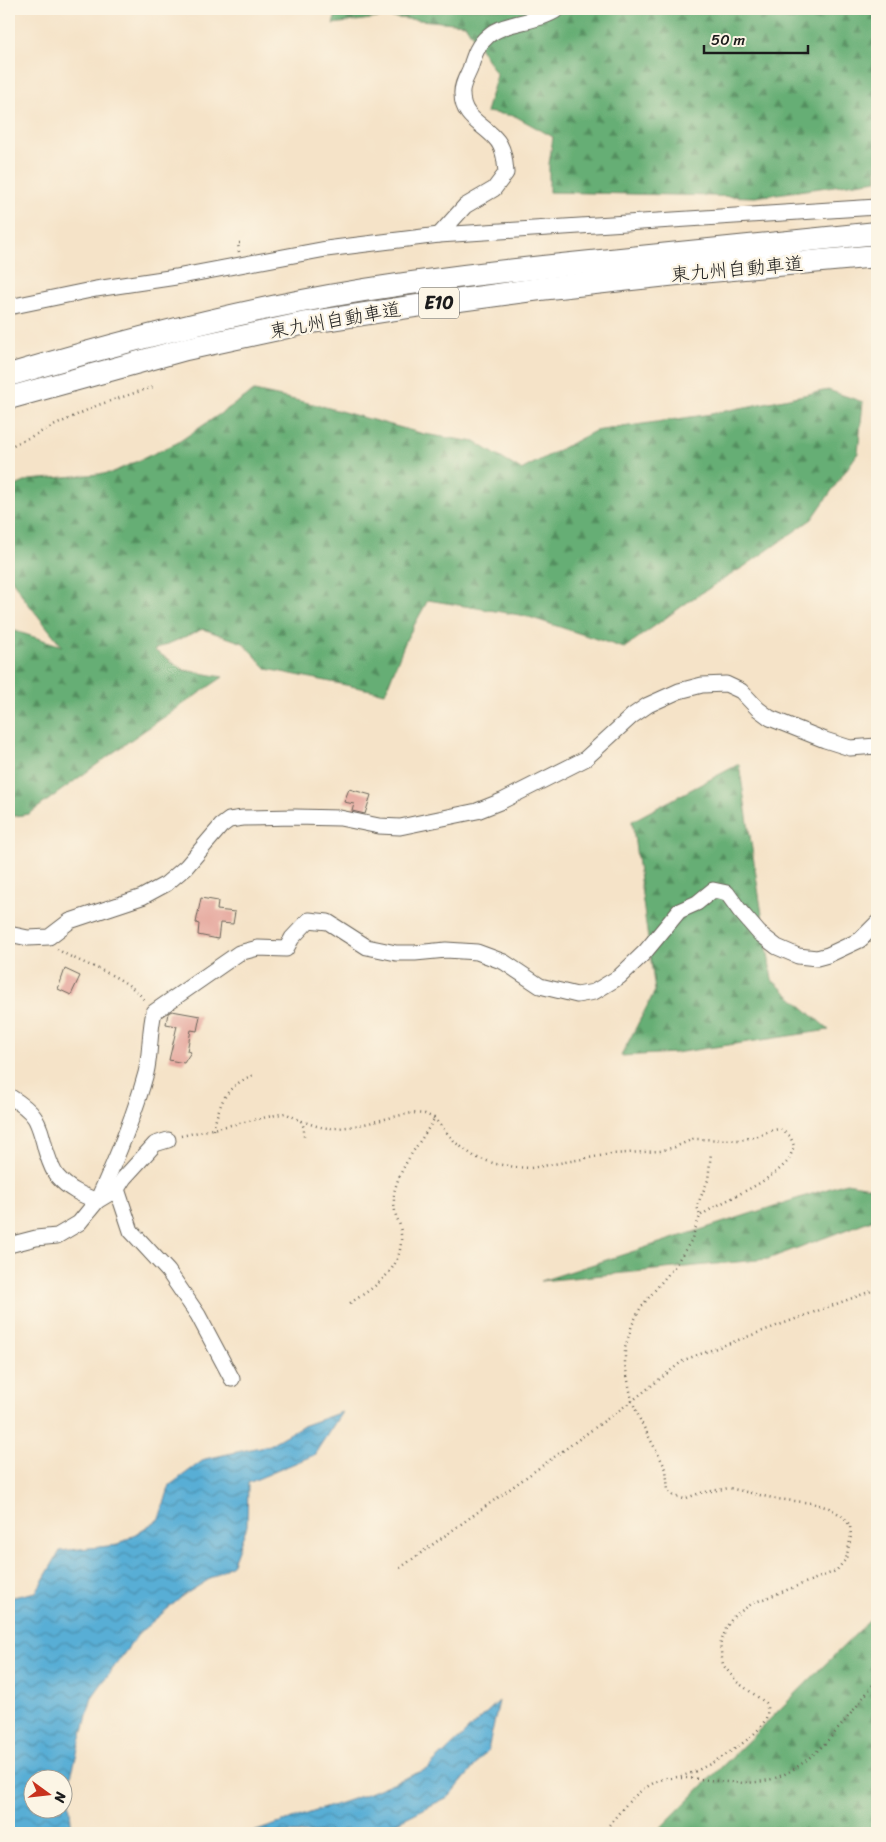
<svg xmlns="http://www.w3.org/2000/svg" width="886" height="1842" font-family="Sriracha,'Klee One',sans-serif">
<defs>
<pattern id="forest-firs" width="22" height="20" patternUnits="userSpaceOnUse" patternTransform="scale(1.25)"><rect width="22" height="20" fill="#66ae74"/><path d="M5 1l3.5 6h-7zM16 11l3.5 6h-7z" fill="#538d5e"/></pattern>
<pattern id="water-waves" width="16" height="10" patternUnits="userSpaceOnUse" patternTransform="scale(1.25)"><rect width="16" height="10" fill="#59aed5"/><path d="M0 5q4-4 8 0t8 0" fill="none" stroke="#498dac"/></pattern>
</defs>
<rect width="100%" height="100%" fill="#fcf5e5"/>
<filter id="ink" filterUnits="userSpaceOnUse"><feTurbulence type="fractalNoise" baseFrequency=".02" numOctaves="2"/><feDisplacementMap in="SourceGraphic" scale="10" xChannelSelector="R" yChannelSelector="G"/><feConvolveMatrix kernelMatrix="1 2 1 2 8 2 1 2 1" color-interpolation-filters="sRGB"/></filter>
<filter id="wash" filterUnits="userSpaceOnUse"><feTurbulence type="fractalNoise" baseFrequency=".0096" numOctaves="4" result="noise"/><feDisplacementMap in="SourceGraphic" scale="20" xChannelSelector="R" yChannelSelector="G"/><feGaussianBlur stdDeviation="1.12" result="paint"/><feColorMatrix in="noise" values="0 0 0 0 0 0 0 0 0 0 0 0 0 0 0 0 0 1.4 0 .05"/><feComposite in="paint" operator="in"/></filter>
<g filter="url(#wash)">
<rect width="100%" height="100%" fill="#f5e3c8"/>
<g fill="url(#forest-firs)" stroke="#416548">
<path d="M338,9H877V180L755,197L549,192V164L553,137L515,116L486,112L497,75L465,24L385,17L333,24Z"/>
<path d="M828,390L863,402L858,453L812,519L745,566L692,599L624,648L526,616L428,600L406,640L385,693L267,669L243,643L203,629L154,650L184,670L223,677L132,739L29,814L9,817V629L62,646L26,601L9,575V489L29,480L111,473L177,443L254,391L318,405L424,434L475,442L521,470L595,431L711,414Z"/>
<path d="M739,764L772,980L829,1030L675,1053L621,1056L655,991L632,821Z"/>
<path d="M846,1183L877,1188V1218L768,1259L541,1281Z"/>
<path d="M877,1613V1833H655Z"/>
</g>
<g fill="url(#water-waves)" stroke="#3a6578" fill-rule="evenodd">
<path d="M342,1412L314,1455L248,1483L247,1526L232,1565L184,1595L139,1633L92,1697L68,1787L72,1833H9V1598L36,1592L60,1551L118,1545L159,1519L170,1485L205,1459L269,1445L302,1426ZM32,1780H62V1810H32Z"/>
<path d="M499,1701L488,1750L450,1796L375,1833H250L364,1795L427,1769Z"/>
</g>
<g id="blocks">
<g fill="#e5a59b">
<path d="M349,789L371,795L365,814L352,811L354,804L344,802Z"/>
<path d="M201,898L218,901L217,910L235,912L233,924L220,923L218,939L198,935L199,924L196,923Z"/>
<path d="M65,969L80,976L71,995L58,989Z"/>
<path d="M172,1011L200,1016L197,1031L191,1030L187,1051L191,1052L184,1063L169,1060L177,1026L166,1024L168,1013Z"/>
</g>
</g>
</g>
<g filter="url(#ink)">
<use href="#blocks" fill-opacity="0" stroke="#686258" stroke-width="1"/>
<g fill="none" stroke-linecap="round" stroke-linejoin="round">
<g stroke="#686258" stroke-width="17">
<g id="minor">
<path d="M439,235L465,206L494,189L506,173C505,161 504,147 495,138C481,123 462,117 462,94C461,86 467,76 470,69C474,56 477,45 488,36C505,21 539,23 558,9"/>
<path d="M9,307L96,289L176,277L326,249L439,235L877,207"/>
<path d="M9,934L28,938L49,937L70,921L142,897L166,884L186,867L221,826L229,820L243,818L295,817L340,818L379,826L400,827L477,811L502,801L585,759L632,716L648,705L679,691L702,685L726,684L741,691L758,709L770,718L825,740L850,748L877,746"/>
<path d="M9,1096C37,1113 38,1120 46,1151C49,1160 52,1170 57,1176C68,1189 82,1195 97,1201C116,1160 134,1117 146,1073C151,1052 149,1032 154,1012L239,953L258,948L286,949L292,938L309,920L328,922L367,947L396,953H415L446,950L477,952L504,962L540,986L577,995L594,992L619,977L645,952L679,911L697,903L713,890L727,893L740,911L759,933L777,947L798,956L817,958L828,955L860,940L877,923"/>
<path d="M117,1189L131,1231L168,1271L198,1315L232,1379"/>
<path d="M9,1245L36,1238L57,1236L79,1223L97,1201L117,1189L124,1178L155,1144L168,1140"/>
</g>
</g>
<g stroke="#686258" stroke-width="24">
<g id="highway">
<path d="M9,375C103,347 200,321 297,302C394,283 492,272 591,262C686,252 782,243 877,233"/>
<path d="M9,398L186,349L306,323L409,307L540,289L677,274L877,256"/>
</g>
</g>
<g stroke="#686258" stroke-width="2.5" stroke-dasharray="1 4" stroke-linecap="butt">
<path d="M239,252L238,243H243"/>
<path d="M9,447L98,405L156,386"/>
<path d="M57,949C85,967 124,973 145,1001"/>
<path d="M301,1121L304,1128V1138"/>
<path d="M213,1130C221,1101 224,1088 253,1075"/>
<path d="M181,1136L285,1113C297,1119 308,1124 321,1127C349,1132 385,1117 413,1113L425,1114L434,1118L456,1143L475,1157L496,1164L515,1167L531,1168L611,1154L660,1151L675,1147L693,1139L740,1140L758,1136L773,1130L780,1129L790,1136L794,1146C792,1151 790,1159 786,1163C764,1186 726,1198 700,1216"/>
<path d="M350,1303C380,1284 407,1266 400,1226C399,1222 397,1219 396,1216C394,1208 393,1196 395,1189C402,1163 421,1142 434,1119"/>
<path d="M400,1568L632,1401L684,1360L877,1289"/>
<path d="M671,1778C679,1777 686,1775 694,1772C712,1764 755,1739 764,1722C768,1716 768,1709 766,1703L737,1682L723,1665L720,1645L727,1626L734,1616L753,1603L836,1571L846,1559L851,1536L850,1526L844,1517L829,1508L812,1503L777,1499L729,1488L700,1493L684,1499L674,1496L668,1491L666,1469L641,1422L632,1401L625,1365V1348L632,1325L641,1307L674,1267L691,1241L700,1216L697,1206L708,1180L711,1153"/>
<path d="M681,1778C707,1778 730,1785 757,1782C809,1777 847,1717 877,1680"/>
<path d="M603,1833C622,1809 638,1785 670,1777"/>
</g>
<use href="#minor" stroke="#fff" stroke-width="15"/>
<use href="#highway" stroke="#fff" stroke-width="22"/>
</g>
</g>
<g text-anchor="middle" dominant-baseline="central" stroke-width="4.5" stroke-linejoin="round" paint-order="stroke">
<rect fill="#fcf5e5" stroke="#5f5d58" stroke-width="1" x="419" y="287.5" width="40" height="31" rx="4"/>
<g font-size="18" font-weight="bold" fill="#1c1c1c">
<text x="439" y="303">E10</text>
</g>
<g font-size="19" fill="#1c1c1c" stroke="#fcf5e5">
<text transform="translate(737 269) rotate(-5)">東九州自動車道</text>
<text transform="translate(335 320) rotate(-10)">東九州自動車道</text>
</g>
</g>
<rect width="886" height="1842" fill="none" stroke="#fcf5e5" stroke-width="30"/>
<g transform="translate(48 1794) rotate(105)"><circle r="24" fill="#fcf5e5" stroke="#a29e95"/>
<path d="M0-4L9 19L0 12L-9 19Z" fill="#c8321e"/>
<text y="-8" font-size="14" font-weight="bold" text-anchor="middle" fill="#1c1c1c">N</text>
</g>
<path d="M704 45v8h104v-8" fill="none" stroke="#1c1c1c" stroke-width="2.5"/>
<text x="711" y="45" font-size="15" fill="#1c1c1c" stroke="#fcf5e5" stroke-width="4" paint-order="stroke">50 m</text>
</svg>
